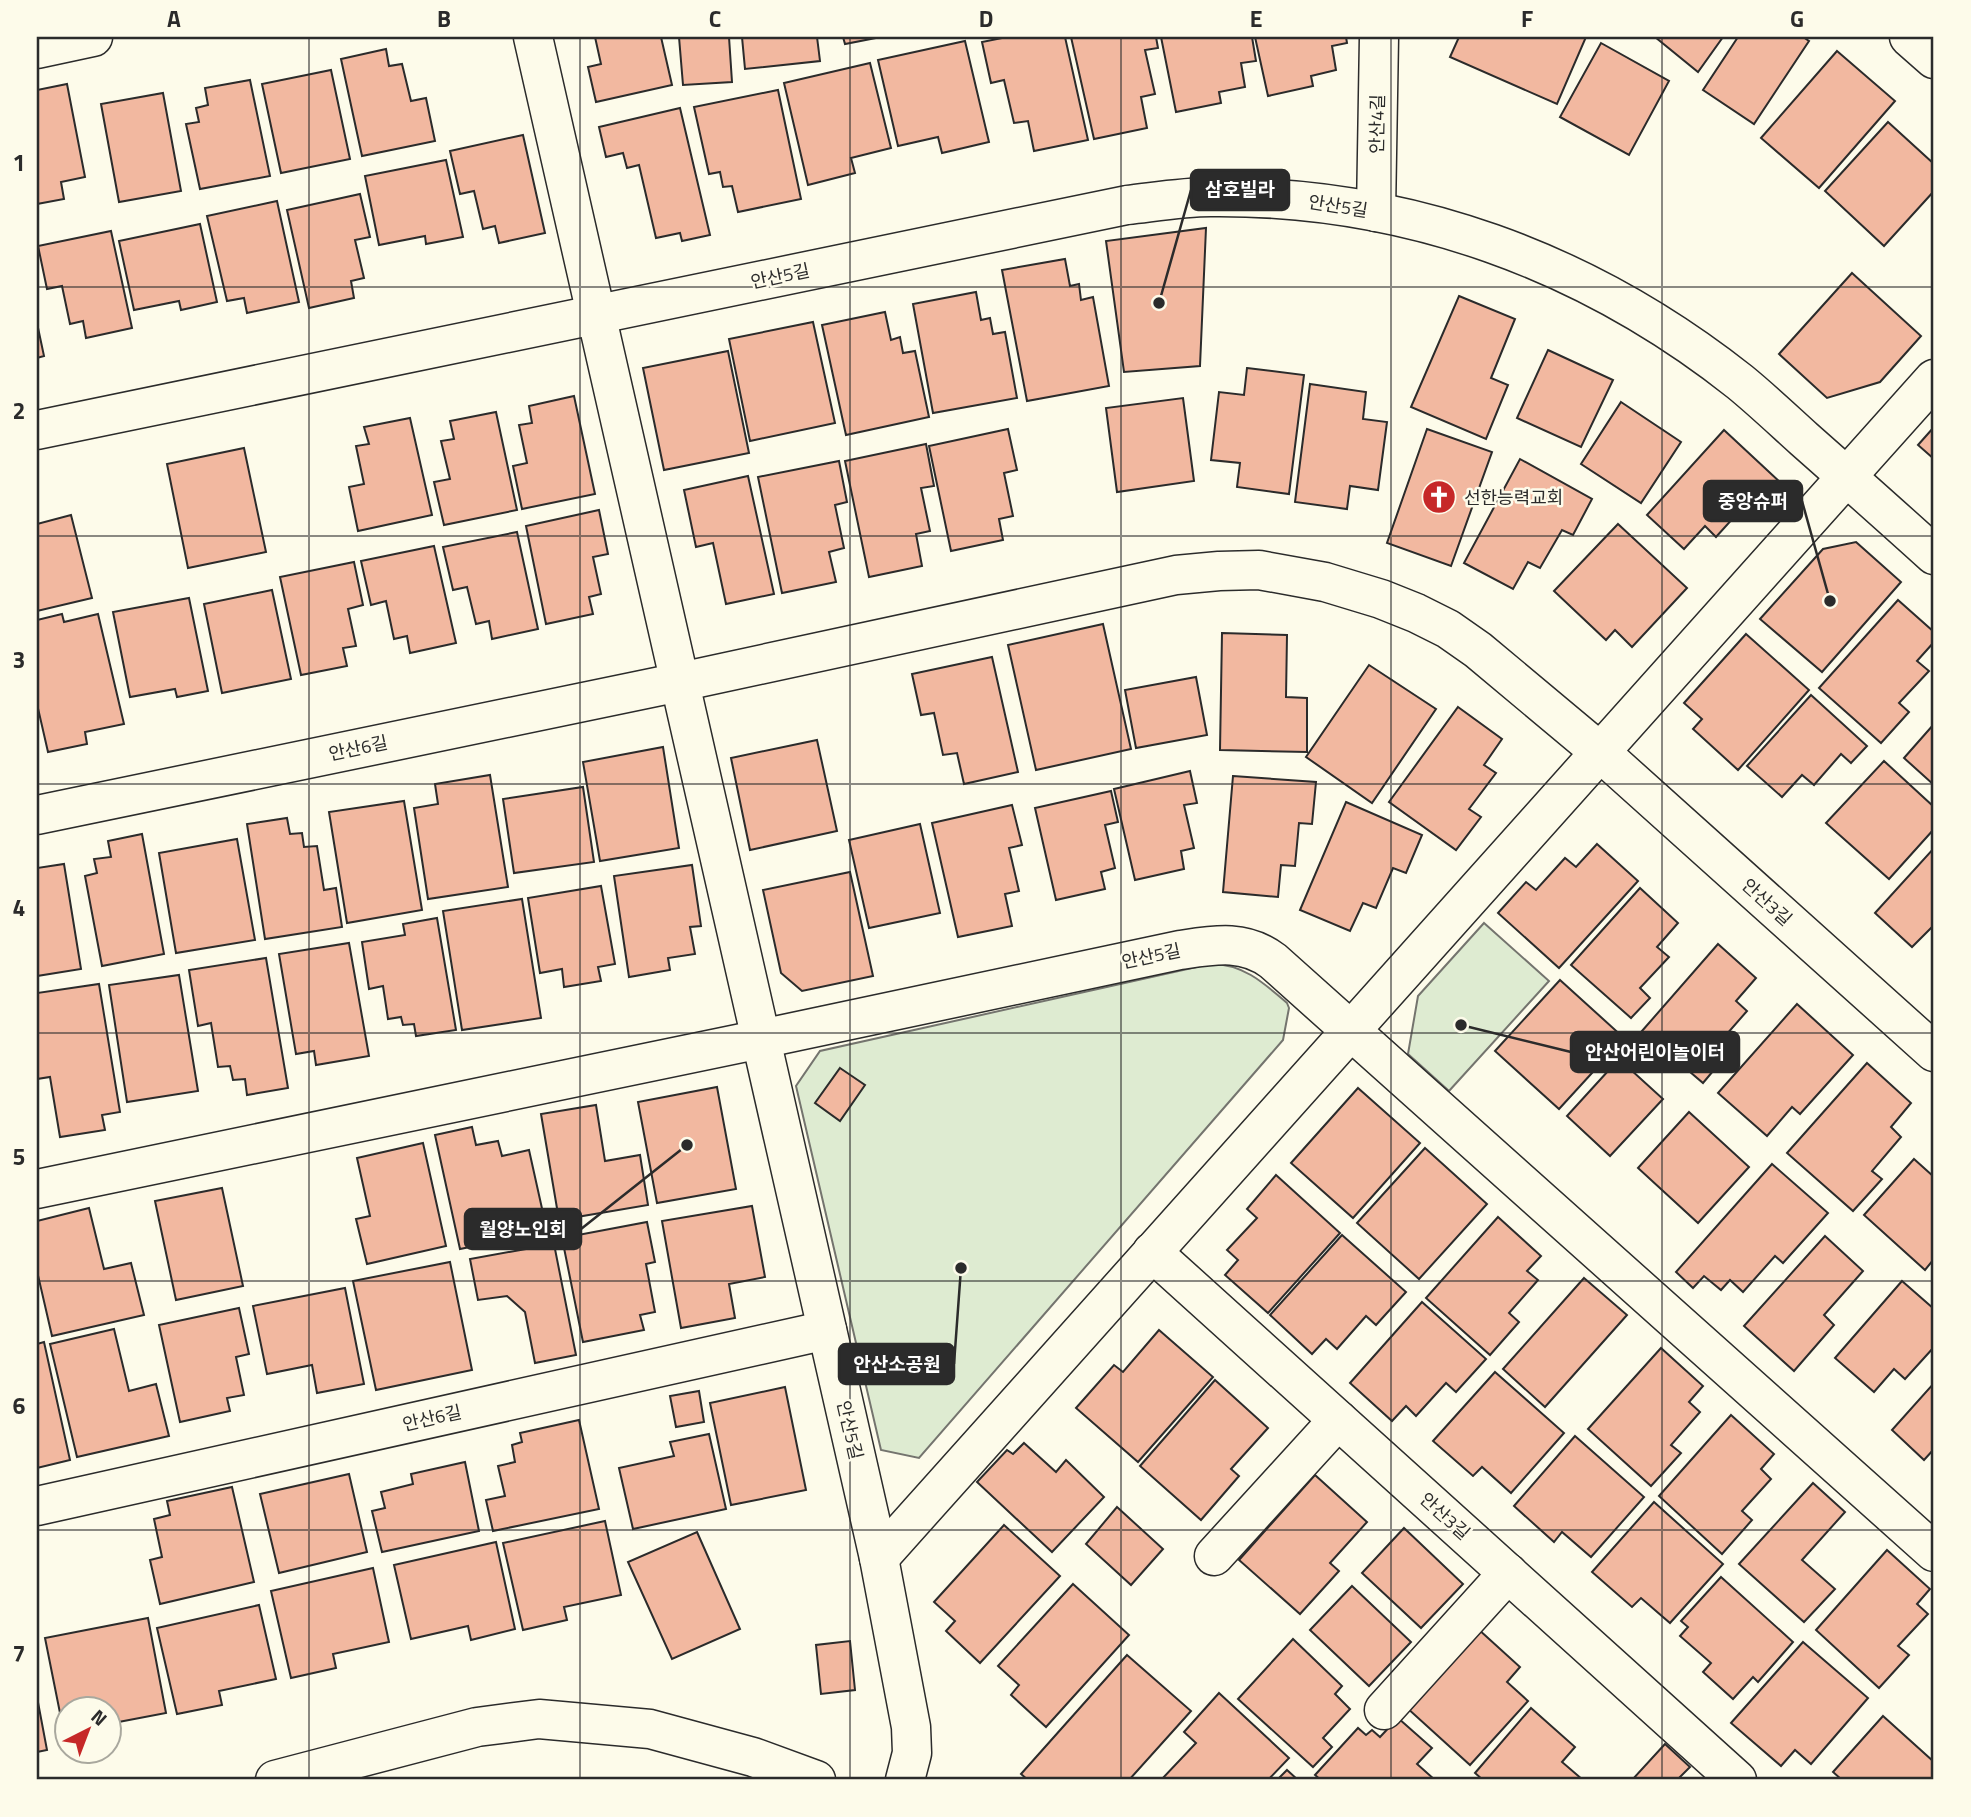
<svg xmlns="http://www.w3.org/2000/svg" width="1971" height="1817" font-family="'Titillium Web','Noto Sans KR',sans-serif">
<rect width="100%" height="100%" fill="#fdfbea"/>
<g fill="#deebd1" stroke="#74746e" stroke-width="2">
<path d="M1484,923L1549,981L1449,1091L1408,1054L1418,996Z"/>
<path d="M1210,964C1242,963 1264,983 1287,1003L1289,1008L1283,1040L919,1458L881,1450L796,1086L820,1051Z"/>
</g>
<g fill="#f2b8a0" stroke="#2b2b2b" stroke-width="2">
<path d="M595,37H661L672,85L596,102L588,67L601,64Z"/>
<path d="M679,37H729L732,82L683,85Z"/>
<path d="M742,37H817L820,61L745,69Z"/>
<path d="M843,37H881L845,44Z"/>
<path d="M1007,37H1065L1088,140L1034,151L1028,121L1014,123L1004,80L991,83L982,42Z"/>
<path d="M1071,37H1156L1158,48L1145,50L1155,94L1141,97L1147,128L1094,139Z"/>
<path d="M1161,37H1252L1256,61L1241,63L1245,87L1219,92L1221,103L1176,112Z"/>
<path d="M1255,37H1346L1347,43L1332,46L1336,70L1311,76L1313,86L1268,96Z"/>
<path d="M1459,37H1586L1557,104L1450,57Z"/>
<path d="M1655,37H1723L1698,72Z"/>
<path d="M1738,37H1803L1809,41L1754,124L1703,90Z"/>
<path d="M965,41L989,142L942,153L938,137L898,146L878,60Z"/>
<path d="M1601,43L1669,81L1629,155L1560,117Z"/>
<path d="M386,49L389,66L402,64L411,101L426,98L435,141L362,156L341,59Z"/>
<path d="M1837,51L1895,101L1819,188L1761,138Z"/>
<path d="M870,63L891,148L851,158L855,173L808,185L784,83Z"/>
<path d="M331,70L350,159L281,173L262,84Z"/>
<path d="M250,80L270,176L200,189L186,124L199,122L196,108L208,105L205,88Z"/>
<path d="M67,84L85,177L61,182L64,199L37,204V90Z"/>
<path d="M778,90L801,199L738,212L732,186L723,187L720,172L709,174L694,107Z"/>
<path d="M163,93L181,191L119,202L101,104Z"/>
<path d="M680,108L710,235L682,241L680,233L656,238L639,165L627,168L623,153L606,157L599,127Z"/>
<path d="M1888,122L1934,164V191L1884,246L1825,191Z"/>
<path d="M523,135L545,233L499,243L495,226L483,229L474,191L460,194L450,151Z"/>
<path d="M446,160L463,237L426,244L425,236L379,245L365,176Z"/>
<path d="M360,194L370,237L355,240L364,278L351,281L354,298L309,308L287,210Z"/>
<path d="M277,201L299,302L247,313L244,298L227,301L207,216Z"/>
<path d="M200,224L217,302L181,310L179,301L134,310L119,241Z"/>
<path d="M1206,228L1200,366L1124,372L1106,241Z"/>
<path d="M111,231L132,328L86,338L83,321L70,324L62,286L47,289L38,246Z"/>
<path d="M1065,259L1070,286L1079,284L1081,300L1093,297L1109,386L1027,401L1002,270Z"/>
<path d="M1852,273L1921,336L1880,382L1827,398L1779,354Z"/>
<path d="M976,292L981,320L990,318L993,334L1005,332L1017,398L933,413L913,304Z"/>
<path d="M1459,296L1515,319L1491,378L1508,385L1486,439L1411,407Z"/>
<path d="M885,312L891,340L900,337L903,353L915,351L929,417L846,435L822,325Z"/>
<path d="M813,322L835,423L750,441L729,339Z"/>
<path d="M37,323L44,356L37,358Z"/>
<path d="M1548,350L1613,380L1581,447L1517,418Z"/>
<path d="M728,351L749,453L664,470L643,368Z"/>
<path d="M1247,368L1304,375L1289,494L1237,487L1240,463L1211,460L1219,392L1244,395Z"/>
<path d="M1310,384L1366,392L1363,419L1387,422L1378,490L1350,486L1347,509L1295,502Z"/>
<path d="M574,396L595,494L522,509L513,466L527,463L519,425L532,423L529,406Z"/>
<path d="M1183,398L1194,481L1117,492L1106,408Z"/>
<path d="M1621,402L1681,442L1641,503L1581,464Z"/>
<path d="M496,412L517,510L444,525L434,482L450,479L441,441L454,439L450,421Z"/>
<path d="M410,418L432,515L358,531L349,487L364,484L356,446L369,444L364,427Z"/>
<path d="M1934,427V459L1918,445Z"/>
<path d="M1008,429L1017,470L1004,473L1013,516L999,519L1003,540L951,551L929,446Z"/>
<path d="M1427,429L1492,452L1451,566L1387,543Z"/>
<path d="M1724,430L1782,484L1755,514L1745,505L1716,537L1705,526L1684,549L1647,515Z"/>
<path d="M926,444L934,486L921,488L930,531L916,534L922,566L869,577L845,461Z"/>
<path d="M244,448L266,552L188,568L167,464Z"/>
<path d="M1520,459L1592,499L1573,535L1562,530L1540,568L1528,562L1513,589L1464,563Z"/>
<path d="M839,461L847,502L835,505L844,548L829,552L836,582L782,593L758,477Z"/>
<path d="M748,476L774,594L726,604L713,543L696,547L684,490Z"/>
<path d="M599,510L608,554L593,557L601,594L589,597L593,614L546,624L526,526Z"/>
<path d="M71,515L92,598L37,611V524Z"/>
<path d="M1618,524L1687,588L1632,647L1615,630L1606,640L1554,591Z"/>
<path d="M517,532L538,629L492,639L489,621L476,624L467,587L453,590L443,547Z"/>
<path d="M1856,542L1901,582L1822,672L1760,619L1823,549Z"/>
<path d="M434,546L456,643L410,653L407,636L394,639L386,601L371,605L361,561Z"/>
<path d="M354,562L363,605L348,609L356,646L343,648L347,666L301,675L280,577Z"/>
<path d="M272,590L291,679L222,693L204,604Z"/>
<path d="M189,598L208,691L177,697L175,689L130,697L113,612Z"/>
<path d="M1898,600L1934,632V642L1917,661L1929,671L1899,703L1909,712L1881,743L1819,688Z"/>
<path d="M62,614L64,622L98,614L124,724L85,732L87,744L48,752L37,704V620Z"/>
<path d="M1103,624L1131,749L1036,770L1008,645Z"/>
<path d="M1222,633L1287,635L1286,697L1307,698V752L1220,750Z"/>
<path d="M1746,634L1809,690L1738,770L1693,729L1702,719L1684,703Z"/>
<path d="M992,657L1018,772L964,784L957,753L943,755L934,713L921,715L912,674Z"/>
<path d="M1369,665L1436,709L1372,803L1306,757Z"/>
<path d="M1196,677L1207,735L1136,748L1125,690Z"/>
<path d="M1811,695L1867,746L1851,763L1841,754L1814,785L1802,775L1782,797L1747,766Z"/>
<path d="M1458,707L1502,739L1484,765L1496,773L1469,809L1481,817L1456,850L1389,802Z"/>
<path d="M1934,724V785L1904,758Z"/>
<path d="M817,740L837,831L750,850L731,758Z"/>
<path d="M663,747L679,848L600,861L583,762Z"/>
<path d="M1884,761L1934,807V829L1889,879L1826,823Z"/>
<path d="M1190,771L1197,803L1184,805L1194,848L1181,851L1184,869L1135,880L1114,789Z"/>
<path d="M490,775L508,887L428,899L414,808L438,804L435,784Z"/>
<path d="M1233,776L1316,782L1312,824L1299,823L1295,866L1281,865L1278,897L1223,892Z"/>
<path d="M583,787L594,862L514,873L503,799Z"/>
<path d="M1111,791L1118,822L1105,825L1115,868L1101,872L1105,889L1056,900L1035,808Z"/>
<path d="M404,801L422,910L347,923L329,812Z"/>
<path d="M1346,802L1422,835L1406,873L1393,868L1376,908L1363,903L1350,931L1300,910Z"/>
<path d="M1012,805L1022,845L1009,848L1019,891L1005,894L1012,926L958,937L932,823Z"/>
<path d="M287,818L290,834L302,833L304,847L317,846L324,890L336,888L342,927L265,939L247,824Z"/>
<path d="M920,824L940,913L869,928L849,840Z"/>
<path d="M142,834L164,954L102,966L85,876L97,873L94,859L111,857L108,841Z"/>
<path d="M237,839L255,940L176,953L159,853Z"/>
<path d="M1597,844L1638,881L1559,968L1498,913L1526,882L1536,890L1565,858L1576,867Z"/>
<path d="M1934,848V925L1912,947L1875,913Z"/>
<path d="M64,864L81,969L37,976V868Z"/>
<path d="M692,865L701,926L690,927L695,954L668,958L670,970L629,977L614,876Z"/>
<path d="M850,872L873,976L802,991L781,973L763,890Z"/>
<path d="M601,886L615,964L598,967L601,981L564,987L562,969L540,973L528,898Z"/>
<path d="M1640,888L1678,923L1657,947L1669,957L1640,988L1650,998L1631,1018L1571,965Z"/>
<path d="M522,899L541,1018L462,1030L443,911Z"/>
<path d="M437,918L456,1030L416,1036L414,1024L403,1025L401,1017L388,1019L383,986L369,989L362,942L405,935L403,924Z"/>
<path d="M349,943L369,1056L316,1065L314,1051L296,1054L279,954Z"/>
<path d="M1718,944L1756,978L1736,1001L1747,1011L1719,1043L1729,1052L1703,1083L1642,1031Z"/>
<path d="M266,958L288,1088L247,1095L245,1079L233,1080L230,1066L218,1067L211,1023L198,1026L189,970Z"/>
<path d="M179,975L198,1091L127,1102L109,985Z"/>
<path d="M1560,980L1624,1038L1559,1109L1495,1051Z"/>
<path d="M99,984L120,1112L102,1115L105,1130L60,1137L50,1077L37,1079V993Z"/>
<path d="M1797,1004L1853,1055L1800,1114L1792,1107L1767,1136L1718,1093Z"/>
<path d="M1619,1059L1663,1099L1610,1156L1567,1116Z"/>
<path d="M1867,1063L1911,1103L1891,1127L1901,1137L1872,1171L1882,1179L1853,1211L1787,1153Z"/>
<path d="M840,1068L865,1085L840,1121L815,1103Z"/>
<path d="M717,1087L736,1189L657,1203L638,1102Z"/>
<path d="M1358,1088L1420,1143L1353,1218L1291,1163Z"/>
<path d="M596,1105L605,1161L640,1155L648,1205L559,1220L541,1114Z"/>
<path d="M1689,1112L1749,1167L1698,1223L1638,1168Z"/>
<path d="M472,1127L476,1145L498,1141L502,1156L529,1150L547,1231L460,1249L435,1135Z"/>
<path d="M423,1143L446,1246L367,1264L356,1219L370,1216L357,1158Z"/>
<path d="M1425,1148L1487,1204L1419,1279L1357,1223Z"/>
<path d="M1914,1159L1934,1177V1259L1925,1270L1864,1215Z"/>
<path d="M1772,1164L1828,1213L1783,1263L1775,1256L1743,1292L1730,1280L1721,1290L1704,1276L1693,1288L1676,1272Z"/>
<path d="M1276,1175L1340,1233L1268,1313L1225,1275L1238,1260L1227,1250L1257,1218L1247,1209Z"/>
<path d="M222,1188L243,1286L176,1300L155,1201Z"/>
<path d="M752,1206L765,1277L729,1284L735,1318L681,1328L662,1221Z"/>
<path d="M89,1208L104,1269L131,1263L144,1315L52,1336L37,1271V1221Z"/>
<path d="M1498,1217L1541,1256L1527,1271L1538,1280L1509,1313L1519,1322L1490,1355L1426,1298Z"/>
<path d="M647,1222L655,1262L646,1264L655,1312L640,1315L644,1330L583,1342L562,1238Z"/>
<path d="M1342,1235L1406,1292L1376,1325L1366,1316L1337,1349L1326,1339L1312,1354L1270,1315Z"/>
<path d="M1825,1236L1863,1271L1824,1315L1834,1325L1794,1371L1744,1326Z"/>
<path d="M554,1244L576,1355L535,1363L525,1312L507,1296L478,1300L470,1259Z"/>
<path d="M450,1262L472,1370L376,1390L353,1281Z"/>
<path d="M1584,1278L1627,1315L1545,1407L1503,1369Z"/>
<path d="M1902,1281L1934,1309V1347L1905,1379L1894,1369L1874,1392L1835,1358Z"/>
<path d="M345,1288L364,1384L317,1393L312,1365L267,1374L253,1306Z"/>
<path d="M1422,1302L1486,1359L1456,1392L1446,1383L1416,1416L1406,1406L1392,1421L1350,1383Z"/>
<path d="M239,1308L249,1354L236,1357L244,1395L227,1398L230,1411L180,1422L159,1325Z"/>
<path d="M114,1329L129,1391L156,1384L169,1436L77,1457L50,1344Z"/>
<path d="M1159,1330L1213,1377L1138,1462L1076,1408L1114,1365L1123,1372Z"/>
<path d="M44,1342L70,1460L37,1468V1344Z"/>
<path d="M1661,1348L1703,1386L1689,1402L1700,1412L1671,1445L1681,1453L1651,1486L1588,1429Z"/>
<path d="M1495,1372L1564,1433L1511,1493L1482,1467L1473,1476L1433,1441Z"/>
<path d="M1215,1380L1268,1428L1231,1469L1239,1476L1201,1520L1140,1466Z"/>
<path d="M1934,1383V1449L1924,1460L1892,1430Z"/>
<path d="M785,1387L806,1490L731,1505L710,1403Z"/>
<path d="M699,1391L704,1422L676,1427L670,1396Z"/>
<path d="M1731,1415L1774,1454L1761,1469L1771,1479L1742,1511L1752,1520L1722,1554L1659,1496Z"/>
<path d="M579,1420L599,1509L493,1531L486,1500L505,1496L498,1466L515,1462L512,1445L522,1442L520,1433Z"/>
<path d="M709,1434L726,1509L633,1529L619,1468L674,1456L670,1442Z"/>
<path d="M1575,1436L1644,1497L1591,1557L1562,1532L1554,1542L1514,1506Z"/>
<path d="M1024,1443L1056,1472L1066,1460L1104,1497L1052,1552L977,1482L1007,1450L1013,1454Z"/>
<path d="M465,1462L479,1531L382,1552L372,1511L385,1508L381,1492L413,1484L411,1474Z"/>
<path d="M349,1474L367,1552L279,1573L260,1494Z"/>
<path d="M1315,1475L1367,1522L1330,1563L1339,1571L1300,1614L1239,1560Z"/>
<path d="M1813,1483L1845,1512L1802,1560L1835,1589L1804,1622L1739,1564Z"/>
<path d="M232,1487L254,1582L160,1604L150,1560L162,1557L154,1519L170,1515L167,1501Z"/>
<path d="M1654,1502L1723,1564L1670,1623L1641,1598L1632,1607L1592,1572Z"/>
<path d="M1117,1507L1163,1549L1131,1585L1086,1544Z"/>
<path d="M605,1521L621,1595L564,1607L567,1620L523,1630L503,1543Z"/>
<path d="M1004,1525L1060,1576L980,1663L946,1631L955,1621L934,1602Z"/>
<path d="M1404,1528L1463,1584L1421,1628L1362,1573Z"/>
<path d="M697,1532L740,1629L672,1659L628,1562Z"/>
<path d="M496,1542L515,1629L471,1640L468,1626L411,1639L394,1565Z"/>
<path d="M1887,1550L1930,1589L1917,1604L1928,1614L1898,1646L1909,1655L1879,1688L1816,1630Z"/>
<path d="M373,1568L389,1642L333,1654L336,1668L291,1678L271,1591Z"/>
<path d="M1721,1577L1793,1642L1758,1682L1753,1677L1733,1699L1703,1672L1711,1663L1680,1636L1688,1627L1681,1621Z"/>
<path d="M1073,1584L1129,1635L1046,1727L1011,1695L1019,1685L998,1666Z"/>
<path d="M1352,1586L1411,1642L1369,1686L1310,1630Z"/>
<path d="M259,1605L276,1679L219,1691L222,1705L177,1714L157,1628Z"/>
<path d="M148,1618L166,1713L108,1724V1708H66V1732L64,1733L45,1638Z"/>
<path d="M1477,1628L1520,1667L1507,1682L1528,1701L1470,1765L1406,1707Z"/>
<path d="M1293,1639L1342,1686L1335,1694L1350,1709L1323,1738L1332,1747L1313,1767L1238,1699Z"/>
<path d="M850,1641L855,1690L821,1694L816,1645Z"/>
<path d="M1803,1642L1868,1698L1811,1764L1795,1750L1781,1766L1731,1723Z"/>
<path d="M1127,1655L1191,1711L1129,1780H1028L1021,1774Z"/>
<path d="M1219,1693L1289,1758L1268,1780H1161L1196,1743L1184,1732Z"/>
<path d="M37,1697L47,1750L37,1752Z"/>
<path d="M1531,1708L1575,1747L1562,1762L1583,1780H1483L1475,1773Z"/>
<path d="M1883,1716L1934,1762V1780H1842L1833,1772Z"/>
<path d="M1398,1718L1432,1748L1417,1764L1435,1780H1321L1315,1775L1358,1728L1366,1735L1372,1730L1380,1737Z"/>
<path d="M1665,1744L1690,1767L1677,1780H1632Z"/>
<path d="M1287,1770L1298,1780H1277Z"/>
</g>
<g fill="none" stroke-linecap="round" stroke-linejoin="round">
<g stroke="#2b2b2b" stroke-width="41">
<g id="minor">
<path d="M533,37L879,1558L911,1727L912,1753L905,1780"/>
<path d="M1909,37L1934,59"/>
<path d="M37,49L93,37"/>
<path d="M1376,212L1379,37"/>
<path d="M37,430L1127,205C1154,202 1183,197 1211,197C1407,195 1587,261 1740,382C1762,400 1783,420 1804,439C1847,477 1891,516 1934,555"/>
<path d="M37,815L680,682L1176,575L1219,571L1259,570L1325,582L1381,599L1416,613L1448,629L1478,650L1600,752L1934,1052"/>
<path d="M37,1189L761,1039L1180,950C1214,945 1244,939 1273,961L1934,1552"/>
<path d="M1152,1252L1737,1780"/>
<path d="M37,1506L827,1330"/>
<path d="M1214,1556L1338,1420"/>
<path d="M879,1558L1934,379"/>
<path d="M1384,1710L1508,1573"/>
<path d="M275,1780L477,1727L539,1719L650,1729L753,1757L816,1780"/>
</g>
</g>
<use href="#minor" stroke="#fdfbea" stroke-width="38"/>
</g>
<path fill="none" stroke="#2b2b2b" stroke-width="2" stroke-opacity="0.55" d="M309,37V1780M580,37V1780M850,37V1780M1121,37V1780M1391,37V1780M1662,37V1780M37,287H1934M37,536H1934M37,784H1934M37,1033H1934M37,1281H1934M37,1530H1934"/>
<defs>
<g id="church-disc" transform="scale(1.75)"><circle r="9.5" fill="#c62828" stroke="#fdfbea"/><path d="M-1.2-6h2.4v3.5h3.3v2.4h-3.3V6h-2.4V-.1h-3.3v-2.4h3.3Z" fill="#fff"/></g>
</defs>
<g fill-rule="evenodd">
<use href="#church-disc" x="1439" y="497"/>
</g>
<g text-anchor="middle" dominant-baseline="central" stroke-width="5" stroke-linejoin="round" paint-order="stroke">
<g font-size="18" fill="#2b2b2b" stroke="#fdfbea">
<text transform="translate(1377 124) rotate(-89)">안산4길</text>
<text transform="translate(1338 206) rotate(9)">안산5길</text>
<text transform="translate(780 276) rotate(-12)">안산5길</text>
<text transform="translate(358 748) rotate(-12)">안산6길</text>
<text transform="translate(1767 902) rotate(42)">안산3길</text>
<text transform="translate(1151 956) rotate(-12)">안산5길</text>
<text transform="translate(432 1418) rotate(-13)">안산6길</text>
<text transform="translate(850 1430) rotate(77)">안산5길</text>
<text transform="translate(1445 1516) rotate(42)">안산3길</text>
</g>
<g font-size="18" fill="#2b2b2b" stroke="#fdfbea" text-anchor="start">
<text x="1464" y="497">선한능력교회</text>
</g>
</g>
<path fill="none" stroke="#2b2b2b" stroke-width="2.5" d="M1159 303L1191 190M1830 601L1802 501M1461 1025L1571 1052M687 1145L581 1229M961 1268L954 1364"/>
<g fill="#2b2b2b" stroke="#fdfbea" stroke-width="2.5">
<circle cx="1159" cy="303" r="7"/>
<circle cx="1830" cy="601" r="7"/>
<circle cx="1461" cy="1025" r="7"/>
<circle cx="687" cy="1145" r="7"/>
<circle cx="961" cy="1268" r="7"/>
</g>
<g fill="#2b2b2b" stroke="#2b2b2b" stroke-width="2.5">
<rect x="1191" y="170" width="98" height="40" rx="7"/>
<rect x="1704" y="481" width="98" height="40" rx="7"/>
<rect x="1571" y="1032" width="168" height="40" rx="7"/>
<rect x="465" y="1209" width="116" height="40" rx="7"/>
<rect x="839" y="1344" width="115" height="40" rx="7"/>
</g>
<g font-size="19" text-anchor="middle" font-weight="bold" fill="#fff">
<text x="1240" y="196">삼호빌라</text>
<text x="1753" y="508">중앙슈퍼</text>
<text x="1655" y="1059">안산어린이놀이터</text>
<text x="523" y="1236">월양노인회</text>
<text x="897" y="1371">안산소공원</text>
</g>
<rect width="1971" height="1817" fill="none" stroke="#fdfbea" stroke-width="77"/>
<g transform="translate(88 1730) rotate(42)"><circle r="33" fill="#fdfbea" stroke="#a9a89e" stroke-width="2"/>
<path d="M0-5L12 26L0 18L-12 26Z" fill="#c62828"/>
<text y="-10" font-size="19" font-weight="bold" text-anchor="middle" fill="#2b2b2b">N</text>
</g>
<rect x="38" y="38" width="1894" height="1740" fill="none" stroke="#2b2b2b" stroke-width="2.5"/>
<g font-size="23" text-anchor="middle" font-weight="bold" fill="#2b2b2b">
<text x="174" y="27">A</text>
<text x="444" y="27">B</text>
<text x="715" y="27">C</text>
<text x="986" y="27">D</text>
<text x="1256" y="27">E</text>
<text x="1527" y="27">F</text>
<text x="1797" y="27">G</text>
<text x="19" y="171">1</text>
<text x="19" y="419">2</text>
<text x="19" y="668">3</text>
<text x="19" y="916">4</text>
<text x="19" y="1165">5</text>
<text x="19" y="1414">6</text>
<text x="19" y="1662">7</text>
</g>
</svg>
